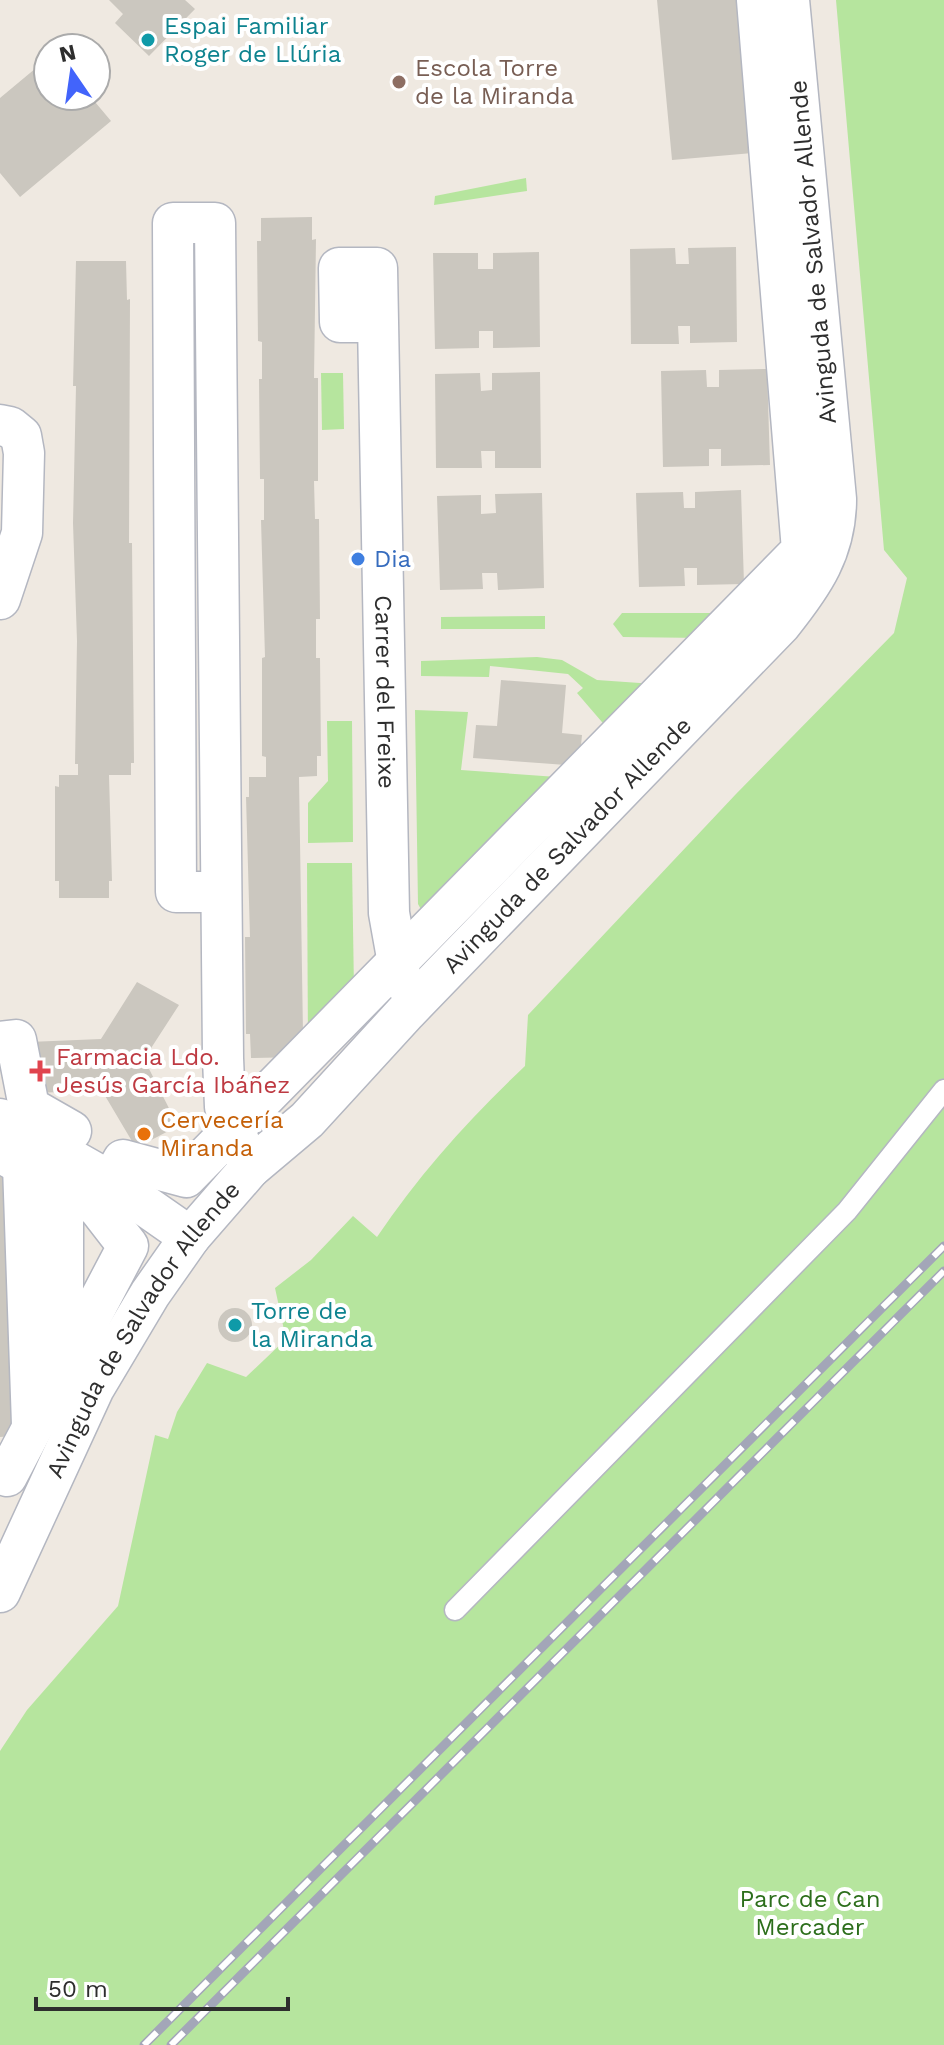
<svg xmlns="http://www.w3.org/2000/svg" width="944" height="2045" font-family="'Work Sans',sans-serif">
<rect width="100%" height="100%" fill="#efe9e1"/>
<g fill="#b6e59e">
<path d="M836,0H944V2045H0V1751L27,1710L118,1606L155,1435L168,1439L177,1412L207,1363L246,1377L286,1339L275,1288L311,1260L353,1216L377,1237C420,1173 469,1119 525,1066L528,1015L736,794L894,633L907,578L884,550Z"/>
<path d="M526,178L527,191L434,205L435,196Z"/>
<path d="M321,373H343L344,429L322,430Z"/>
<path d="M622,613H713L703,638L623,637L613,624Z"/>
<path d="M545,616V629H441V617Z"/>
<path d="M537,657L562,660L597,680L654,684L614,736L577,693L583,688L568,674L490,666L489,677L421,676V661Z"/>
<path d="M415,710L468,712L461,770L571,778L423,913L418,904Z"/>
<path d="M327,721H352L353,842L308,843V803L328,781Z"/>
<path d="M307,863H352L354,990L308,1048Z"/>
</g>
<g fill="#cbc7bf">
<path d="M109,0H185L195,9L149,56L115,23L123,14Z"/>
<path d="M657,0H750L764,152L672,160Z"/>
<path d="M48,58V96H90L111,121L20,197L0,173V98Z"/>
<path d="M312,217V240L316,239L314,378H318V481H314L315,519H319L320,619H316V658H320L321,756H317V776L299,777L303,1035L299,1057L251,1058L250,1034H246L245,937H250L246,797H249V777H266V757L262,756V658L265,657L261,520H264V479H260L259,379H262V342L258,341L257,241H261V218Z"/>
<path d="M736,247L737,342L690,343V326H678L679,344H631L630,249L675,248L676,264H689L688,248Z"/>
<path d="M539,252L540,347L493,348V331H479V348L435,349L433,253H478V269H493V253Z"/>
<path d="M76,261H126L127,300L130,299L129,543H132L134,763H131V775H109L112,881H109V898H59V881H55V786L59,787V775H78V764H75L77,641L73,523L76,386H73Z"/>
<path d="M767,369L770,465L721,466V449H709V466L663,467L661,371L706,370L707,387H719V370Z"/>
<path d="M540,372L541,468H495V451H481L482,468H436L435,374L480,373L481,391L492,390V373Z"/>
<path d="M741,490L744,584L697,585V568H684L685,586L639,587L636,493L683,492L684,508H695V492Z"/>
<path d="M542,493L544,588L498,590L497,573H482L483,589L440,590L437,496L481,495V514L496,513L495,494Z"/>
<path d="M501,680L566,685L562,733L582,735L579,766L473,758L476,725L497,726Z"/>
<path d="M137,982L179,1005L144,1059L178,1126L136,1148L104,1094L97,1091L30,1093L29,1042L101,1039Z"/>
<path d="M0,1165H9L18,1410H11L12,1436L0,1437Z"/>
<circle cx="235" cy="1325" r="17"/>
</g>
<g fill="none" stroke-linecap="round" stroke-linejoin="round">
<g stroke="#b4b7c1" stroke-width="23">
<path id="lane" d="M455,1610L847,1211L944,1090"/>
</g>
<g stroke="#b4b7c1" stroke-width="43">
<g id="street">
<path id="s1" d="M378,322H340L339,268H377L389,913L401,980"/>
<path d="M0,425L10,427L21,436L24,453L22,533L0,599"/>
<path d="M220,892H176L173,223H215L223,1058L225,1107L250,1168"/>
<path d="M0,1042L16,1040L29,1107L71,1131"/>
<path d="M0,1119L111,1182L190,1237"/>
<path d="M0,1152L97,1206L123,1160L186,1177L802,550L757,0"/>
<path d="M23,1165L32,1425"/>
<path d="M63,1363V1155"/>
<path d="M7,1476L128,1246L97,1206"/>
<path id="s2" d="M0,1592L94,1388L150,1294L190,1237L250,1168L307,1120L406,1012L781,624C813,584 836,551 836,499L789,0"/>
</g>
</g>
<use href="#lane" stroke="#fff" stroke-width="20"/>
<use href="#street" stroke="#fff" stroke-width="40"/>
<g stroke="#a3a6b8" stroke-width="9">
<g id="rail">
<path d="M144,2045L944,1246"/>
<path d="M171,2045L944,1271"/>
</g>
</g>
<use href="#rail" stroke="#fff" stroke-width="6" stroke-dasharray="18" stroke-linecap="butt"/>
</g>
<g fill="#0f9aa8" stroke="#fff" stroke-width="3">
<circle cx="148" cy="40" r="8"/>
<circle cx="235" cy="1325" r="8"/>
</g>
<circle fill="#8d6e63" stroke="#fff" stroke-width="3" cx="399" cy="82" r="8"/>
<circle fill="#3f7fe0" stroke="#fff" stroke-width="3" cx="358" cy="559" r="8"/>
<path fill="#e0444e" stroke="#fff" stroke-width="3" d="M36 1059h8v8h8v8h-8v8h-8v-8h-8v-8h8z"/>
<circle fill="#e8710a" stroke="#fff" stroke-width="3" cx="144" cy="1134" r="8"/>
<g text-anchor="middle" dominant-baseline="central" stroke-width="8" stroke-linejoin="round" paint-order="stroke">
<g font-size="24" fill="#0d838f" stroke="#fff" text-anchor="start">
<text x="164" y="26">Espai Familiar<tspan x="164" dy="28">Roger de Llúria</tspan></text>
<text x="251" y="1311">Torre de<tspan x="251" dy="28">la Miranda</tspan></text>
</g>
<g font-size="24" fill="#785e54" stroke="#fff" text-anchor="start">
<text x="415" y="68">Escola Torre<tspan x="415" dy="28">de la Miranda</tspan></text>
</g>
<g font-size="24" fill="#2e2e2e" stroke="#fff">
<text transform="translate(813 252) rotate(-95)">Avinguda de Salvador Allende</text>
<text stroke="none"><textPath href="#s1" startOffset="554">Carrer del Freixe</textPath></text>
<text stroke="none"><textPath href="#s2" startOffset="948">Avinguda de Salvador Allende</textPath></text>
<text stroke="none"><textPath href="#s2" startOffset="300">Avinguda de Salvador Allende</textPath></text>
</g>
<g font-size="24" fill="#366cbe" stroke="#fff" text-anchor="start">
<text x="374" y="559">Dia</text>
</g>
<g font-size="24" fill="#be3a42" stroke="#fff" text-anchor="start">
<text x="56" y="1057">Farmacia Ldo.<tspan x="56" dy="28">Jesús García Ibáñez</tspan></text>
</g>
<g font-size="24" fill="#c56008" stroke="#fff" text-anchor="start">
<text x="160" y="1120">Cervecería<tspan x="160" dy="28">Miranda</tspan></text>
</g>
<g font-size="24" fill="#2c6e1b" stroke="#fff">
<text x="810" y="1899">Parc de Can<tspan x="810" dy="28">Mercader</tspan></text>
</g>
</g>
<g transform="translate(72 72) rotate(347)"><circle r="38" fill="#ffffff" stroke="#ababab" stroke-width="2"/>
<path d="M0-6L14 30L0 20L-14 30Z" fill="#4264fb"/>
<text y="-12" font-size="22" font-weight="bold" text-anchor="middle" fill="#2e2e2e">N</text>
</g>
<path d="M36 1997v12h252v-12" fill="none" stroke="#2e2e2e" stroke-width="4"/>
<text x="48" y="1997" font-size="24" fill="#2e2e2e" stroke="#ffffff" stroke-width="6" paint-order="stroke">50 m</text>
</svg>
